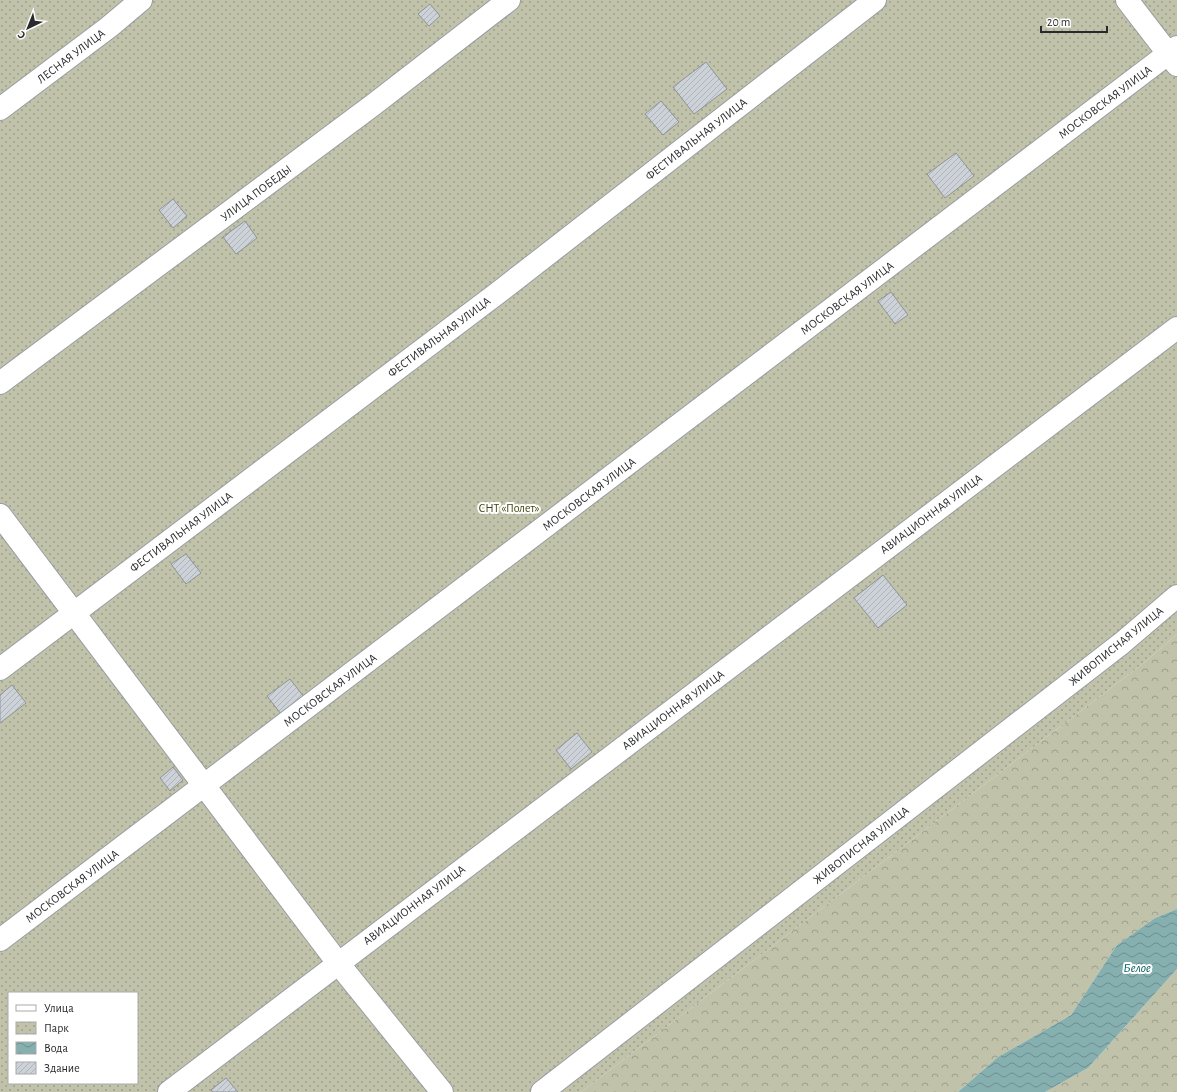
<svg xmlns="http://www.w3.org/2000/svg" width="1177" height="1092" font-family="'Alegreya Sans',sans-serif">
<defs>
<pattern id="forest-crowns" width="20" height="18" patternUnits="userSpaceOnUse"><rect width="20" height="18" fill="#c0c3a9"/><path d="M2 6a3 3 0 1 1 6 0M12 15a3 3 0 1 1 6 0" fill="none" stroke="#9c9f8a"/></pattern>
<pattern id="park-dots" width="8" height="8" patternUnits="userSpaceOnUse"><rect width="8" height="8" fill="#c0c3a9"/><path d="M2 2h.1M6 6h.1" fill="none" stroke="#9c9f8a" stroke-width="1.8" stroke-linecap="round"/></pattern>
<pattern id="water-waves" width="16" height="10" patternUnits="userSpaceOnUse"><rect width="16" height="10" fill="#86afb0"/><path d="M0 5q4-4 8 0t8 0" fill="none" stroke="#6e8f90"/></pattern>
<pattern id="building-hatch" width="6" height="6" patternUnits="userSpaceOnUse"><rect width="6" height="6" fill="#ccd2d8"/><path d="M-1 1l2-2M0 6l6-6M5 7l2-2" fill="none" stroke="#afb4ba"/></pattern>
</defs>
<rect width="100%" height="100%" fill="#e9eff5"/>
<g fill="url(#forest-crowns)">
<path d="M1177,634V909L1155,918L1117,945L1071,1015L998,1057L958,1092H581L1145,662Z"/>
<path d="M1177,969V1092H1045L1088,1068Z"/>
</g>
<path fill="url(#park-dots)" fill-rule="evenodd" d="M0,0H1177V634L1145,662L581,1092H0ZM9,993H137V1083H9Z"/>
<path fill="url(#water-waves)" d="M1177,909V969L1088,1068L1045,1092H958L998,1057L1071,1015L1117,945L1155,918Z"/>
<g fill="url(#building-hatch)" stroke="#8d9398">
<path d="M430,4L440,16L429,26L418,14Z"/>
<path d="M706,62L727,89L694,114L673,87Z"/>
<path d="M661,101L679,122L663,135L645,114Z"/>
<path d="M956,153L974,176L945,198L927,174Z"/>
<path d="M173,199L187,216L173,228L159,210Z"/>
<path d="M245,221L257,238L236,254L223,237Z"/>
<path d="M891,292L908,315L895,324L878,301Z"/>
<path d="M186,554L201,573L186,584L171,564Z"/>
<path d="M883,575L907,605L878,628L854,598Z"/>
<path d="M290,679L304,697L281,714L267,696Z"/>
<path d="M12,685L26,703L0,723V695Z"/>
<path d="M577,733L592,752L571,769L556,750Z"/>
<path d="M173,767L183,780L170,791L160,778Z"/>
<path d="M226,1078L238,1092H213L211,1090Z"/>
</g>
<g fill="none" stroke-linecap="round" stroke-linejoin="round">
<g stroke="#979da3" stroke-width="24">
<g id="minor">
<path d="M1127,0L1177,65"/>
<path d="M0,109L109,27L141,0"/>
<path d="M0,383L373,105L509,0"/>
<path d="M0,515L338,963L442,1092"/>
<path d="M0,669L499,292L875,0"/>
<path d="M0,940L1177,47"/>
<path d="M169,1092L1177,328"/>
<path d="M542,1092L1122,643L1177,596"/>
</g>
</g>
<use href="#minor" stroke="#fff" stroke-width="22"/>
</g>
<g text-anchor="middle" dominant-baseline="central" stroke-width="4" stroke-linejoin="round" paint-order="stroke">
<g font-size="12" fill="#282a2d" stroke="#fff">
<text transform="translate(71 56) rotate(-37)">ЛЕСНАЯ УЛИЦА</text>
<text transform="translate(1105 102) rotate(-37)">МОСКОВСКАЯ УЛИЦА</text>
<text transform="translate(696 139) rotate(-38)">ФЕСТИВАЛЬНАЯ УЛИЦА</text>
<text transform="translate(256 193) rotate(-37)">УЛИЦА ПОБЕДЫ</text>
<text transform="translate(847 298) rotate(-37)">МОСКОВСКАЯ УЛИЦА</text>
<text transform="translate(439 337) rotate(-37)">ФЕСТИВАЛЬНАЯ УЛИЦА</text>
<text transform="translate(589 494) rotate(-37)">МОСКОВСКАЯ УЛИЦА</text>
<text transform="translate(931 514) rotate(-37)">АВИАЦИОННАЯ УЛИЦА</text>
<text transform="translate(181 532) rotate(-37)">ФЕСТИВАЛЬНАЯ УЛИЦА</text>
<text transform="translate(1116 646) rotate(-39)">ЖИВОПИСНАЯ УЛИЦА</text>
<text transform="translate(330 690) rotate(-37)">МОСКОВСКАЯ УЛИЦА</text>
<text transform="translate(673 710) rotate(-37)">АВИАЦИОННАЯ УЛИЦА</text>
<text transform="translate(861 845) rotate(-38)">ЖИВОПИСНАЯ УЛИЦА</text>
<text transform="translate(72 886) rotate(-37)">МОСКОВСКАЯ УЛИЦА</text>
<text transform="translate(414 905) rotate(-37)">АВИАЦИОННАЯ УЛИЦА</text>
</g>
<g font-size="12" fill="#44450f" stroke="#fff">
<text x="509" y="508">СНТ «Полет»</text>
</g>
<g font-size="13" font-style="italic" fill="#015d60" stroke="#fff">
<text x="1137" y="968">Белое</text>
</g>
</g>
<rect x="8" y="992" width="130" height="92" fill="#ffffff" stroke="#a9aaab"/>
<rect x="16" y="1005" width="20" height="6" fill="#ffffff" stroke="#a9aaab"/>
<text x="44" y="1012" font-size="12" fill="#282a2d">Улица</text>
<rect x="16" y="1022" width="20" height="12" fill="url(#park-dots)" stroke="#a9aaab"/>
<text x="44" y="1032" font-size="12" fill="#282a2d">Парк</text>
<rect x="16" y="1042" width="20" height="12" fill="url(#water-waves)" stroke="#a9aaab"/>
<text x="44" y="1052" font-size="12" fill="#282a2d">Вода</text>
<rect x="16" y="1062" width="20" height="12" fill="url(#building-hatch)" stroke="#a9aaab"/>
<text x="44" y="1072" font-size="12" fill="#282a2d">Здание</text>
<g transform="translate(28 28) rotate(223)" stroke="#ffffff" stroke-width="3" paint-order="stroke">
<path d="M0-3L7 15L0 10L-7 15Z" fill="#282a2d"/>
<text y="-6" font-size="11" font-weight="bold" text-anchor="middle" fill="#282a2d">С</text>
</g>
<path d="M1041 26v6h66v-6" fill="none" stroke="#282a2d" stroke-width="2"/>
<text x="1047" y="26" font-size="12" fill="#282a2d" stroke="#ffffff" stroke-width="3" paint-order="stroke">20 m</text>
</svg>
